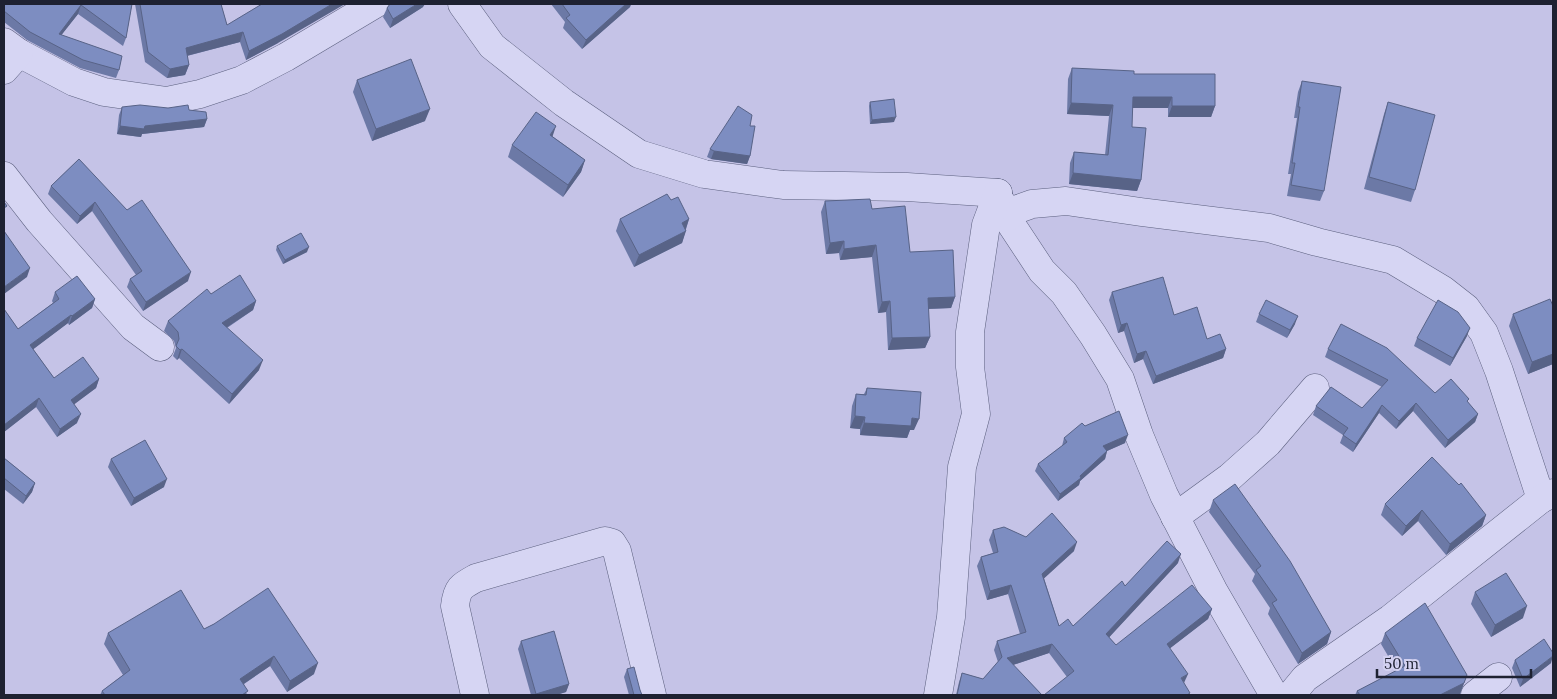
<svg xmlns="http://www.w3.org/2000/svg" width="1557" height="699" font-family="Lora,serif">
<rect width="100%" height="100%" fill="#c5c3e7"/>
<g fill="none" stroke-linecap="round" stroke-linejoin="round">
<g stroke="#5c607f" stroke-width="29">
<g id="minor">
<path d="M462,4L492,46L564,103L639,154L704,174L783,185L907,187L998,193"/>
<path d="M4,42L19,53L74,82L104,92L167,101L200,94L242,80L286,57L375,4"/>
<path d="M4,70L19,53"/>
<path d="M4,176L39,221L133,327L160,347"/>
<path d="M1001,202L1007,218L1042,271L1064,293L1093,335L1120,379L1139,435L1164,495L1213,590L1274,695"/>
<path d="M1007,218L1018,209L1032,204L1066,201L1141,212L1269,228L1317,242L1393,260L1443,290L1466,308L1484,333L1499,371L1541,499"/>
<path d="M1175,517L1230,477L1268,443L1315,388"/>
<path d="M475,695L455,606C457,588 461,586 476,578L605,541L612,543L617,551L652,695"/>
<path d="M938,695L951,617L962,467L976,414L970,367V332L986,225L998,193"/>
<path d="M1291,695L1305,678L1390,619L1541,499L1553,493"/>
<path d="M1475,695L1498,677"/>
</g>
</g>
<use href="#minor" stroke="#d6d5f3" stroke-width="28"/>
</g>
<g fill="#6c79a6">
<path d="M4,4H132L126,38L123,46L78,14L61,35L119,70L116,78L80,68L27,40L4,22Z"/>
<path d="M135,4H221L227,25L278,43L246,60L240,42L187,56L189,65L185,75L167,78L145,62Z"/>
<path d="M551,4H631L630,7L582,49L563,28L565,22Z"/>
<path d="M423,7L390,28L383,17L387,8Z"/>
<path d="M1072,68L1134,74L1215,106L1211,117H1168V108H1132V127L1141,180L1137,191L1069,184L1070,163L1074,152L1105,155L1109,116L1067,114L1068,79Z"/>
<path d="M357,80L425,121L372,141L353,92Z"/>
<path d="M1302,81L1324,191L1320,201L1287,196L1291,174H1288L1297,118H1294L1298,92Z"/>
<path d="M870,102L894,122L870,124L869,106Z"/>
<path d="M1388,102L1415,190L1411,202L1364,189L1384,114Z"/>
<path d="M122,107L189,110L207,119L204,127L142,134L141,137L117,134L119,115Z"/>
<path d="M750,126V156L747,164L711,159L707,157L710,149Z"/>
<path d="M552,136L585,160L581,172L563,197L508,157L512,145Z"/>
<path d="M79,159L188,281L143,311L127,287L130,279L136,275L92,211L77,224L48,194L51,186Z"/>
<path d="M671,200L689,219L682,243L634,267L616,231L620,219Z"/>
<path d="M825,201L872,209L910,252L955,297L951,308L928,309L930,337L925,348L888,350L886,312L878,313L872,257L840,260L839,253L826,254L821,212Z"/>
<path d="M277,246L307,252L283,264L276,250Z"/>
<path d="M55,292L95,299L92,308L69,325L68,323L33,349L54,378L99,379L96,388L74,404L77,423L57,437L36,407L4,432V309L18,329L53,303L52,301Z"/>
<path d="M1112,292L1174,315L1207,339L1226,349L1223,358L1153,384L1143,359L1134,363L1124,331L1118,333L1109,300Z"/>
<path d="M211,294L256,301L253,310L227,328L259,370L229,404L179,358L177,360L173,356L176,348L174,341L164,331L168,321Z"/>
<path d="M1553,306V364L1528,374L1509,326L1513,314Z"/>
<path d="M1259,314L1295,324L1287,338L1256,322Z"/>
<path d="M1467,336L1450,366L1414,346L1417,338Z"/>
<path d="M1328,349L1435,393L1468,403L1478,414L1475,422L1445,448L1413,411L1396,429L1379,413L1353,452L1340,443L1343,435L1313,415L1316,406L1362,408L1382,387L1325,357Z"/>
<path d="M867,388L914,430H910L907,438L860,435V429L850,428L852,406L856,394H864Z"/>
<path d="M1085,426L1125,443L1107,451L1105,459L1080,481L1079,485L1058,501L1035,471L1038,464L1062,446L1064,438Z"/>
<path d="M4,458L35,483L32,492L23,504L4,489Z"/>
<path d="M111,459L164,487L131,506L108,467Z"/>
<path d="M1213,500L1331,632L1327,644L1298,664L1268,614L1270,608L1252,581L1255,574L1209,512Z"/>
<path d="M1385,504L1486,515L1482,526L1446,555L1418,521L1402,536L1381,515Z"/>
<path d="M993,530L1026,537L1074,551L1044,578L1059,626H1073L1125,586L1178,563L1109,637L1116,645L1212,609L1208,619L1170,648L1067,677L1049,653L1013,665L1042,695H956L959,682L962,673L983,679L998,662L994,650L997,641L1020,634L1008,594L987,600L977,566L981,557L993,553L989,540Z"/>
<path d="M1475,592L1523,618L1491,637L1471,604Z"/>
<path d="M214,624L314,674L287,692L270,666L244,684L247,695H100L102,691L123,675L104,644L108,633L204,629Z"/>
<path d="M1385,633L1467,675L1460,694L1457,695H1355L1357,691L1397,671L1381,644Z"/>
<path d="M521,641L569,684L566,692L556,695H531L518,649Z"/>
<path d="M1515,660L1551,663L1520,687L1512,668Z"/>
<path d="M627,669L640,690L642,695H629L624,677Z"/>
</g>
<g fill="#586387">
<path d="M332,4H345L278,43L246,60L249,51Z"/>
<path d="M417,4H425L423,7L390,28L393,19Z"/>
<path d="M626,4H631L630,7L582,49L586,40Z"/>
<path d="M81,5L78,14L56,42L59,34Z"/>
<path d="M243,32L240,42L182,57L186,48Z"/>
<path d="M189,65L185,75L167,78L170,69Z"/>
<path d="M1133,97H1172L1168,108H1129Z"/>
<path d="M1071,103L1113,105L1109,116L1067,114Z"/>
<path d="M1172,106H1215L1211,117H1168Z"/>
<path d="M430,109L425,121L372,141L376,129Z"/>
<path d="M896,117L894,122L870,124L872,120Z"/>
<path d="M207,119L204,127L142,134L141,137L117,134L120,126H145Z"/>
<path d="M556,126L552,138L550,135Z"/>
<path d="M714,151L750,156L747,164L711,159Z"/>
<path d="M585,160L581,172L563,197L568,185Z"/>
<path d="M1073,173L1141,180L1137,191L1069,184Z"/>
<path d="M95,202L92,211L77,224L80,216Z"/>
<path d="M689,219L685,231L682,223Z"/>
<path d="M686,231L682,243L634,267L639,255Z"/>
<path d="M844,241L839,253L826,254L830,243Z"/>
<path d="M876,245L872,257L840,260L844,249Z"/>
<path d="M309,247L307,252L283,264L285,260Z"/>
<path d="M30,268L27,277L4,294V287Z"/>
<path d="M191,272L188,281L143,311L146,302Z"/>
<path d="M955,297L951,308L924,309L928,298Z"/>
<path d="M95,299L92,308L69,325L72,316Z"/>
<path d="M256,301L253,310L218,333L222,323Z"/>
<path d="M890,301L886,312L878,313L882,302Z"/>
<path d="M71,315L68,323L27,354L30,345Z"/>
<path d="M1298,316L1295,324L1287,338L1290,330Z"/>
<path d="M1127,323L1124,331L1118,333L1121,325Z"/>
<path d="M1470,328L1467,336L1450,366L1453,358Z"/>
<path d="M930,337L925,348L888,350L892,338Z"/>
<path d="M182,349L179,358L177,360L180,350Z"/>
<path d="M1226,349L1223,358L1153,384L1156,376Z"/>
<path d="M1146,351L1143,359L1134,363L1137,354Z"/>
<path d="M1553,354V364L1528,374L1532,362Z"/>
<path d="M263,360L259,370L229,404L232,394Z"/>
<path d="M99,379L96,388L68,409L71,400Z"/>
<path d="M39,398L36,407L4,432V425Z"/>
<path d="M1416,403L1413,411L1396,429L1399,421Z"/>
<path d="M1382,405L1379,413L1353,452L1356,444Z"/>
<path d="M81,414L77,423L57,437L60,429Z"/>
<path d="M1478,414L1475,422L1445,448L1448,440Z"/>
<path d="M855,416L865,417L860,429L850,428Z"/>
<path d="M912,418L919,419L914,430H910L907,438L860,435L864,423Z"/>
<path d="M1128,435L1125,443L1100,454L1103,446Z"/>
<path d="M1107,451L1105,459L1080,481L1079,485L1058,501L1060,494Z"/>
<path d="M167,479L164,487L131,506L134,498Z"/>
<path d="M35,483L32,492L23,504L26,496Z"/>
<path d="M1422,510L1418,521L1402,536L1406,526Z"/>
<path d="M1486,515L1482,526L1446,555L1450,544Z"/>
<path d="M1077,542L1074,551L1039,583L1042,574Z"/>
<path d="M1181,554L1178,563L1103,644L1106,634Z"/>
<path d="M1011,585L1008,594L987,600L990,591Z"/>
<path d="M1527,606L1523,618L1491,637L1495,625Z"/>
<path d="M1212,609L1208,619L1164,653L1167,644Z"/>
<path d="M1331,632L1327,644L1298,664L1302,653Z"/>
<path d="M1052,644L1049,653L1004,668L1007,658Z"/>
<path d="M274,656L270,666L236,689L240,679Z"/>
<path d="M1553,656L1551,663L1520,687L1523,679Z"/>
<path d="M318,663L314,674L287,692L290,681Z"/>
<path d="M1188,674L1184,683L1181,678Z"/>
<path d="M1464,683L1460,694L1457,695H1440Z"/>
<path d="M569,684L566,692L556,695H535L536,694Z"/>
</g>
<g fill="#7d8dc1" stroke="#586387">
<path d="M4,4H132L126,38L81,5L59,34L122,56L119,70L83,60L30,32L4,11Z"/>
<path d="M140,4H221L227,25L262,4H332L282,34L249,51L243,32L186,48L189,65L170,69L148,52Z"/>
<path d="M390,4H417L393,19L387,8Z"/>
<path d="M562,4H626L586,40L566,18L570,15Z"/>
<path d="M411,59L430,109L376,129L357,80Z"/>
<path d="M1072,68L1134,71V74H1215V106H1172V97H1133L1132,127L1146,128L1141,180L1073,173L1074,152L1108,155L1113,105L1071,103Z"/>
<path d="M1302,81L1341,87L1324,191L1291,185L1295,163H1292L1300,107H1298Z"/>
<path d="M894,99L896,117L872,120L870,102Z"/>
<path d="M1388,102L1435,115L1415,190L1369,177Z"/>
<path d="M140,105L168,108L188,105L189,110L206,112L207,119L145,126L144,129L120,126L122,107Z"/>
<path d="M738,106L752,115L750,126H755L750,156L714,151L710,149Z"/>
<path d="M536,112L556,126L550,135L585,160L568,185L512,145Z"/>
<path d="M79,159L127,210L142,200L191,272L146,302L130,279L142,271L95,202L80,216L51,186Z"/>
<path d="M667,194L671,200L678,197L689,219L682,223L686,231L639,255L620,219Z"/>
<path d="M870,199L872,209L905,206L910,252L953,250L955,297L928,298L930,337L892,338L890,301L882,302L876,245L844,249V241L830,243L825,201Z"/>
<path d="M4,202L7,206L4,208Z"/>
<path d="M4,231L30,268L4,287Z"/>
<path d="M301,233L309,247L285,260L277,246Z"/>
<path d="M240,275L256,301L222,323L263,360L232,394L182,349L180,350L176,346L179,339L178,332L168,321L207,289L211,294Z"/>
<path d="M77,276L95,299L72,316L71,315L30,345L54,378L83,357L99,379L71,400L81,414L60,429L39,398L4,425V309L18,329L59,299L55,292Z"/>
<path d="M1163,277L1174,315L1197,307L1207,339L1220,334L1226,349L1156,376L1146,351L1137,354L1127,323L1121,325L1112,292Z"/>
<path d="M1550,299L1553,306V354L1532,362L1513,314Z"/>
<path d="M1266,300L1298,316L1290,330L1259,314Z"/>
<path d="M1438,300L1458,312L1470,328L1453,358L1417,338Z"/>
<path d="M1341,324L1387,348L1435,393L1451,379L1469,399L1467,401L1478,414L1448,440L1416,403L1399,421L1382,405L1356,444L1343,435L1348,428L1316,406L1331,387L1362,408L1388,380L1328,349Z"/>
<path d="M867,388L921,392L919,419L912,418L911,426L864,423L865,417L855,416L856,394L866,395Z"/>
<path d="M1119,411L1128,435L1103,446L1107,451L1080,476L1081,478L1060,494L1038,464L1067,442L1064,438L1082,423L1085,426Z"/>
<path d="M145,440L167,479L134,498L111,459Z"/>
<path d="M1432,457L1459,485L1461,483L1486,515L1450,544L1422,510L1406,526L1385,504Z"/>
<path d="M4,458L35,483L26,496L4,478Z"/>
<path d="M1235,484L1290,561L1331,632L1302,653L1272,603L1277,600L1256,570L1261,566L1213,500Z"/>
<path d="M1052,513L1077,542L1042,574L1059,626L1068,619L1073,626L1122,581L1125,586L1167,541L1181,554L1106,634L1116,645L1192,585L1212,609L1167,644L1188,674L1181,678L1190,693L1187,695H1044L1074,671L1052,644L1007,658L1042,695H957L962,673L983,679L1002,657L997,641L1026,632L1011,585L990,591L981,557L998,552L993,530L1004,527L1026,537Z"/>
<path d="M1506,573L1527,606L1495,625L1475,592Z"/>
<path d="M268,588L318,663L290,681L274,656L240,679L248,691L242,695H105L102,691L130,670L108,633L181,590L204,629L214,624Z"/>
<path d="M1425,603L1467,675L1464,683L1440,695H1360L1357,691L1405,666L1385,633Z"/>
<path d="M554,631L569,684L536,694L521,641Z"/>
<path d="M1544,639L1553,653V656L1523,679L1515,660Z"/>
<path d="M634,667L640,690L642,695H634L627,669Z"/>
</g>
<rect width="1557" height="699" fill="none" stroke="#1e2131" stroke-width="10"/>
<path d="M1377 669v8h154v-8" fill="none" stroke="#1e2131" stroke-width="2.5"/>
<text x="1384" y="669" font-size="15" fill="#1e2131" stroke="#d3d1f0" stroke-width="4" paint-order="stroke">50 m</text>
</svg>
